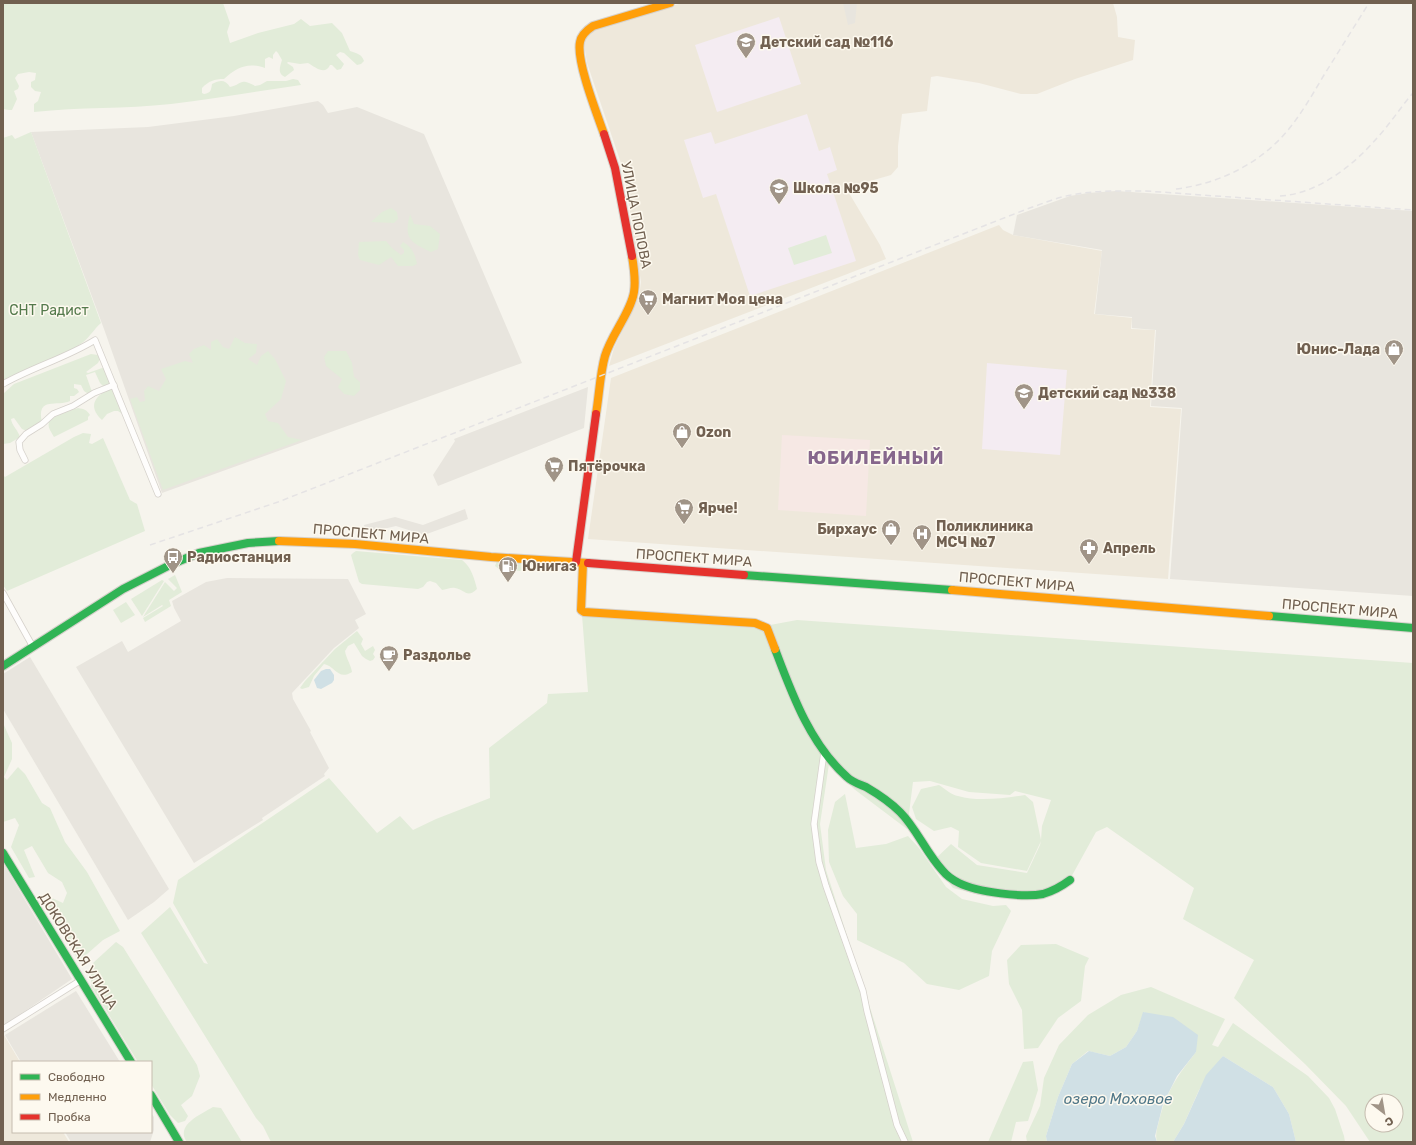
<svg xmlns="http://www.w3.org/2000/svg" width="1416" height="1145" font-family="Rubik,sans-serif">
<rect width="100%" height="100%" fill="#f6f4ed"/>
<g fill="#eee8db">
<path d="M682,3H1113L1117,17L1118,37L1135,40L1133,60L1075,79L1037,94H1021L979,83L937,76L931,77L927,111L902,114L898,146V167L891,175L846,188L880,245L886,259L609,366L614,348L639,297L641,282L624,172L587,63L584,44L585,37L591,31L598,28Z"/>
<path d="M999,225L1003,230L1013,235L1102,251L1094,314L1132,318L1131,329L1155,330L1150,407L1181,409L1168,579L588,539L611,378Z"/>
<path d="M4,1035L20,1062H13V1132H63L69,1142H3Z"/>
</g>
<g fill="#e8e5de">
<path d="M843,3H857L855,23L848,25Z"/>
<path d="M318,101L323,105L328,113L357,107L424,134L522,363L162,493L104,329L31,132L148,127L234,116Z"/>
<path d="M1116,191L1413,211V596L1170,579L1182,408L1151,406L1156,330L1132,328V317L1095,314L1102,250L1013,235L1017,215L1070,196L1088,193Z"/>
<path d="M588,387L584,428L438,486L433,475L455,441L454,439Z"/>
<path d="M465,509L468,519L424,535L396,526L366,533L364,525L395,517L423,525Z"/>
<path d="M227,578L348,579L366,614L355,620L359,628L334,648L292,693L293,699L311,731L310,732L329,768L324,774L325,776L262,818L263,820L194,863L76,667L122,641L128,652L181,621L174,608L172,601L206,582Z"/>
<path d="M30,657L169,889L154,902L128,920L3,709V674Z"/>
<path d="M3,863L72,979L3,1026Z"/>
<path d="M76,991L120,1062H21L5,1035Z"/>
<path d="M151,1113L154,1117V1130L150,1142H71L65,1132H151Z"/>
</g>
<g fill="#f4ecf2">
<path d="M779,17L801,84L717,112L695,45Z"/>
<path d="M807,114L819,151L830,147L837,170L827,174L856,261L750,296L716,194L703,198L684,140L711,132L715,144Z"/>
<path d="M987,363L1067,370L1060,455L982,449Z"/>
</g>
<path fill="#f6e8e4" d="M782,435L870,440L866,516L778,510Z"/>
<g fill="#e2ecd9" fill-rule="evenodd">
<path d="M3,3H223L230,23L227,32L230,43L258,33L294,24L301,19L310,26L332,23L342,33L350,51C356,53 362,54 364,61L361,64L357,65L344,53L340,52L336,55L344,64L341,69L337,70L332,65H330C325,76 315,67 308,63L300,64L288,62L287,63L293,67L294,70L285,77C277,73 280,67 282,60L278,53L276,51L273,55V59L269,57L265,59V68C248,62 237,67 224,79C214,79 209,81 202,88V93L204,94C211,93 211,90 212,84C220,80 225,79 230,87C242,85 239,77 255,86L260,85L267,81H286L293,79L298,80L301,85C258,91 215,99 171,104C125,109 80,107 34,112V104L38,101L41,92L35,91L31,87V82L35,80L36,73L29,72L18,74L15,78L19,86L18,89L14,91L17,99L12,110H9L3,109Z"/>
<path d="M31,132L101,323C94,329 90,337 82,343C58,360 29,370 3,382V138L12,135L15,139Z"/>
<path d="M391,208L397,212L398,219L394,223L371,222L382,212Z"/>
<path d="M410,214L414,224L430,226L440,234L438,249L431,252C409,242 404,238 410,214Z"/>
<path d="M826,235L832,253L794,265L788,248Z"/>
<path d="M386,241L392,248L401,255L404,253V250L400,246L403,242C412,247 415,254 417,264L413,266H398L391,257L379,265L360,260L358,255L359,242Z"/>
<path d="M235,337L245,343L257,344L256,353L248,359L257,365L261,356L268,351L275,359L286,381L281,399L265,414L268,421L278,423L288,437L302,440L163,490L130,399L137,397L140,402L145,401L144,391L148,386L159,391L166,379L161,369L185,361L193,363L189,354L194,349L204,345L211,350V342L217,339L223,347L229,349Z"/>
<path d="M328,351H346L352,363L354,377L360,382V390L354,396L344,394L338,387L342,379L326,366L324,357Z"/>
<path d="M91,354L98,355L100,359L98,363L86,372L88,373L105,367L111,383L103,386L100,383L95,372L86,375L92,392L87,393L84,391L81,385L74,384V388L77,389L79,392L74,396H70V401C58,407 36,396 42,422L27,431L22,429L14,418L11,419C12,426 18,430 20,437L10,443L3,444V394L14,384Z"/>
<path d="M112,388L123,413H121L118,411H114L107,414L102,420C86,405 97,394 112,388Z"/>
<path d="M78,408C84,409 87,410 90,415L88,417V420L54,437C52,433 47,427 49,422C52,416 72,410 78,408Z"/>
<path d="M83,433L91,434L89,443L92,444L103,438L130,500L137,504L145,531L7,591L3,585V475L5,477L74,437Z"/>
<path d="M356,551L462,560C471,567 474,577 477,589C467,599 464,589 455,588C451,587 446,590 442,590L436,583L430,581L427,582L423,587L418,589L362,584L359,582L351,555L353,553Z"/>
<path d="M497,561L520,563L523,564L524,568L520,571L499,569L495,566Z"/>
<path d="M175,575L182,592L169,600L171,606L145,622L143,618L163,606L162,605L143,617L165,582L174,591L177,588L168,579Z"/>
<path d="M162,580L164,581L142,616L131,599Z"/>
<path d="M126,602L135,615L121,623L113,610Z"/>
<path d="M582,615L754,628L797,620L1413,663V1142H1370L1346,1106L1305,1064L1234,998L1254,960L1183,919L1194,888L1107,827L1096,832L1064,890L1020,894L983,896L953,888L932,862L951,844L977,865L1027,873L1040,845L1041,841L1027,871L981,863L958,847L959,831L951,827L934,831L916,819L912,807L921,789L939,785C945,789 952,795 958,796C979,802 1004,798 1025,795L1033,802L1041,840L1042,826L1051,800L1015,791L1010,795L969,792L930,781L913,782L907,829L854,789L829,764L820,824L826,870L913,1142H271L263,1126L256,1118L141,933L170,907L204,963L208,964L173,903L178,880L329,778L377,833L400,816L413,830L436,819L490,798L489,748L547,703L548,694L588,692ZM1372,1101H1396V1125H1372Z"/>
<path d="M357,631L363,639L361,644L365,651L373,646L375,650L373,654L375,657L373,660L370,661L366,659L362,656L354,643L348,646L345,651C346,658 351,665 352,672C338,681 335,666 324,664L314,676L309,687L302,689L300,688L305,681L335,649Z"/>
<path d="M3,723L12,743V759L4,777L7,780L18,767L25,774L42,803L50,808L65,842L87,872L120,931L103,940L79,961L44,902L52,898L63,903L67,893L62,882L48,873L32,846L24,850L35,877L29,878L11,847L19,825L15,818L3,822Z"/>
<path d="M845,794L856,848L886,844L908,836L919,848L946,887L962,899L993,906L1006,905L1011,911L992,951L989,976L959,990L927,984L904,963L857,940V914L843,896L829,862L828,830L835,802Z"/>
<path d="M116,942L123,947L197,1065L200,1076L192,1096L181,1105L188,1116L185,1121L178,1123L170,1115L151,1084V1062H138L91,986V972L93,963Z"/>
<path d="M1056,944L1089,958L1085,966L1081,1001L1058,1018L1038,1048L1024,1049L1022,1010L1009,984L1007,960L1021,945Z"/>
<path d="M1151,987L1225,1019L1212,1045L1218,1047L1233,1023L1308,1076L1329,1098L1335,1109L1344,1136L1345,1142H1296L1289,1114L1273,1087L1223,1056L1199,1090L1184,1124L1173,1142H1157C1155,1134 1157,1129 1159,1121C1166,1092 1178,1075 1196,1052L1144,1012L1137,1031L1126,1047L1110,1056L1088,1051L1072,1064L1058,1097L1046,1136L1047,1142H1027L1026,1136L1040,1106L1044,1078L1059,1045L1088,1015L1121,995Z"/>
<path d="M1033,1061L1038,1090L1028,1121L1016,1122L1011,1142H988L1023,1062Z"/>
<path d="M213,1107L221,1108L242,1142H187C175,1125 200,1115 213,1107Z"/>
</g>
<g fill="#d0e0e5">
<path d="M326,669H330L334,675V680L332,683L321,689L317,688L314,680L321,671Z"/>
<path d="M1143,1012L1173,1017L1198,1035L1196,1052L1177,1076L1163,1104L1155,1136L1157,1142H1047L1046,1136L1058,1097L1072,1064L1089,1051L1110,1056L1126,1047L1137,1031Z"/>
<path d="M1223,1056L1273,1087L1289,1114L1296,1142H1173L1184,1124L1206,1075Z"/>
</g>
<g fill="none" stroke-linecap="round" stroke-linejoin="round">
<g stroke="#d5d1cb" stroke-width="7">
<g id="street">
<path d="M3,384C33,367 66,358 95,340L158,494"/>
<path d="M25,460L20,450L19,442L26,434L42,424L53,414L73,406L94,393L114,385"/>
<path d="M3,593L33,647"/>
<path d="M824,752L814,824L819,862L826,886L863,991L867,1011L897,1125L905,1142"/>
<path d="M3,1029L81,980"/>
</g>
</g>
<g stroke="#d6d1cb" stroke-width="10">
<g id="fast">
<path d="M744,575L952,590"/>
<path d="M1269,616L1413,628"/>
<path d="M775,649C792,694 810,744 847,777C852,782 859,784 866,787C878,794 890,802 900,812C917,829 926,853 943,871C947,876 953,880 959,883C977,892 1024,898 1043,894C1053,891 1062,886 1070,880"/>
<path d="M3,666L123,589L172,564L199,553L248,543L279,541"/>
<path d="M3,853L131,1062"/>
<path d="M151,1095L179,1142"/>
</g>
</g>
<g stroke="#d6d1cb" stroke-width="10">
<g id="slow">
<path d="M604,134C597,114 576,61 580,42C581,35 587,30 593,26L670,3"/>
<path d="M596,414C599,397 600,373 605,356C611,335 631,312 634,292C636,280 634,268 632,256"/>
<path d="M279,541L355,544L491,557L588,563"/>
<path d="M583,563L581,610L584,612L755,623L767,628L775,649"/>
<path d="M952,590L1269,616"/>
</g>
</g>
<g stroke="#d6d1cb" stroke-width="10">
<g id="jam">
<path d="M604,134L615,168L632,256"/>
<path d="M576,562L596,414"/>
<path d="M588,563L744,575"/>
</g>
</g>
<use href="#street" stroke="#fefdfc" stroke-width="5.5"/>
<use href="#fast" stroke="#30b455" stroke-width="8"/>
<use href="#slow" stroke="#ff9f0a" stroke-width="8"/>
<use href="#jam" stroke="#e5322d" stroke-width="8"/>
<g stroke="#e5e3e4" stroke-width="1.5" stroke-dasharray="6 4" stroke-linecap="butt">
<path d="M1176,189C1216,184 1253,167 1281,138C1298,120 1311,97 1324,75C1339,51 1354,27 1369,3"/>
<path d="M1280,196C1317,194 1353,166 1377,138C1390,124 1400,108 1413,93"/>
<path d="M150,545L278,502L1027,209C1042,204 1057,197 1072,195C1096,190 1121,191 1146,191L1413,210"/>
</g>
</g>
<defs>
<g id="school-pin" transform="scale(1)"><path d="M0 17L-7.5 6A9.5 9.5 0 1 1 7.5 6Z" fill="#a09487" stroke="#fdf9ef"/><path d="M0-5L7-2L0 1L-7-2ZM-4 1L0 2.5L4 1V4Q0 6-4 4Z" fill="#fff"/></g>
<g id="supermarket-pin" transform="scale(1)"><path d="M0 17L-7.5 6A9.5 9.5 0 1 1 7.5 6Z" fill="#a09487" stroke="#fdf9ef"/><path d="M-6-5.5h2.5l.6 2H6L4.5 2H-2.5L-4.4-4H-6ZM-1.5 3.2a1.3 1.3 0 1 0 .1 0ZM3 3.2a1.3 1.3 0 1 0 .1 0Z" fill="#fff"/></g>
<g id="shop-pin" transform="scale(1)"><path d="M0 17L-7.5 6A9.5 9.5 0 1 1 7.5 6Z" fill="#a09487" stroke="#fdf9ef"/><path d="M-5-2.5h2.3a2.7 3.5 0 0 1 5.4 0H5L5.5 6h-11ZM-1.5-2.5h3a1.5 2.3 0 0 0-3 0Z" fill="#fff"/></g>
<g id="hospital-pin" transform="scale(1)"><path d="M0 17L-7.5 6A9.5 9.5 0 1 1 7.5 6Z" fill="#a09487" stroke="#fdf9ef"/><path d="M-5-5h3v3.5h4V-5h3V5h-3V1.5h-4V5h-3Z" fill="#fff"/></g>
<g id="pharmacy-pin" transform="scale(1)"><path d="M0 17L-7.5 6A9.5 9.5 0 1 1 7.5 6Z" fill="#a09487" stroke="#fdf9ef"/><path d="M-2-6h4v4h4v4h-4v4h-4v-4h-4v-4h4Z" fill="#fff"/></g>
<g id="bus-pin" transform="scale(1)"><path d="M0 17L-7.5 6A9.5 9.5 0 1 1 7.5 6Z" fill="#a09487" stroke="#fdf9ef"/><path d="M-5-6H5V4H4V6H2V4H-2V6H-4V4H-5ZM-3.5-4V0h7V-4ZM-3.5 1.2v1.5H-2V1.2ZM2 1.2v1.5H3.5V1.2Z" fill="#fff"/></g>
<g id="fuel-pin" transform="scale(1)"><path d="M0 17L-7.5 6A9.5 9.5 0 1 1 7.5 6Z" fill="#a09487" stroke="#fdf9ef"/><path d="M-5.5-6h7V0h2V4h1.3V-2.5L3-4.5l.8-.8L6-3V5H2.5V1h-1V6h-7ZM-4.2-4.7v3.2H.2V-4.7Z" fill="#fff"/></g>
<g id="cafe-pin" transform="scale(1)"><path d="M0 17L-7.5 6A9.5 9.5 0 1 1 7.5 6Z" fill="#a09487" stroke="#fdf9ef"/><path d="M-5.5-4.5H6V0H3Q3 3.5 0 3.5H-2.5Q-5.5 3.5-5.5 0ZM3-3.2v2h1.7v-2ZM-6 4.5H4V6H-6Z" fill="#fff"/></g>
</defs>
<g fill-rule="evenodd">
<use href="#school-pin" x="746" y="42"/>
<use href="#school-pin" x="779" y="188"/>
<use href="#supermarket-pin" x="648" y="299"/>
<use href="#shop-pin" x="1394" y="349"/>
<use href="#school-pin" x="1024" y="393"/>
<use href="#shop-pin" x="682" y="432"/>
<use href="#supermarket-pin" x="554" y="466"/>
<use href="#supermarket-pin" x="684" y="508"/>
<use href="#shop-pin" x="891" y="529"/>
<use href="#hospital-pin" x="922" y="534"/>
<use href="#pharmacy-pin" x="1089" y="548"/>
<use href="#bus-pin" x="173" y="557"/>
<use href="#fuel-pin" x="508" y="566"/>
<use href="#cafe-pin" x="389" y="655"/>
</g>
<g text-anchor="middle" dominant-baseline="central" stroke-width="3" stroke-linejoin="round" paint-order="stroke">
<g font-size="14" font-weight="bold" fill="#716050" stroke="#fdf9ef" text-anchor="start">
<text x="760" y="42">Детский сад №116</text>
<text x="793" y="188">Школа №95</text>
<text x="662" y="299">Магнит Моя цена</text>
<text x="1380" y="349" text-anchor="end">Юнис-Лада</text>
<text x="1038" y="393">Детский сад №338</text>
<text x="696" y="432">Ozon</text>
<text x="568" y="466">Пятёрочка</text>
<text x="698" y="508">Ярче!</text>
<text x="936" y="526">Поликлиника<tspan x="936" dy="16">МСЧ №7</tspan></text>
<text x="877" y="529" text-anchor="end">Бирхаус</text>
<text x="1103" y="548">Апрель</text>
<text x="187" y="557">Радиостанция</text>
<text x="522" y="566">Юнигаз</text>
<text x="403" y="655">Раздолье</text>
</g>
<g font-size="14" fill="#716050" stroke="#fdf9ef">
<text transform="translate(636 215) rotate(79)">УЛИЦА ПОПОВА</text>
<text transform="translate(371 534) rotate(5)">ПРОСПЕКТ МИРА</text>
<text transform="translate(694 558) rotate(4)">ПРОСПЕКТ МИРА</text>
<text transform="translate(1017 582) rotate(5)">ПРОСПЕКТ МИРА</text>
<text transform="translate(1340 609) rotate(5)">ПРОСПЕКТ МИРА</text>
<text transform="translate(78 951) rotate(58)">ДОКОВСКАЯ УЛИЦА</text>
</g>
<g font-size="14" fill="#547a4c" stroke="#fdf9ef">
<text x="49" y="310">СНТ Радист</text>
</g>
<g font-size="15" font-style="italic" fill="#507788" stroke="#fdf9ef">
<text x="1118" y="1099">озеро Моховое</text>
</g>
<g font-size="18" font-weight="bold" letter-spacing="1" fill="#86678c" stroke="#fdf9ef">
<text x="876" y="458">ЮБИЛЕЙНЫЙ</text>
</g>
</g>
<rect width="1416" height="1145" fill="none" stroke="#716050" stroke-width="8"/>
<rect x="12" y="1061" width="140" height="72" fill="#fdf9ef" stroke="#c5bcaf"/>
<rect x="20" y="1074" width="20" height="6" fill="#30b455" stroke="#c5bcaf"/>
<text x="48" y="1081" font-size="12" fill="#716050">Свободно</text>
<rect x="20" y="1094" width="20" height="6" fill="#ff9f0a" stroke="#c5bcaf"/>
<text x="48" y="1101" font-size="12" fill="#716050">Медленно</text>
<rect x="20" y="1114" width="20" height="6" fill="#e5322d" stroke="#c5bcaf"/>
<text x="48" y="1121" font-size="12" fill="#716050">Пробка</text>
<g transform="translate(1384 1113) rotate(149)"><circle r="19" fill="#fdf9ef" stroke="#c5bcaf"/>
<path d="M0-3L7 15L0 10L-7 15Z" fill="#a09487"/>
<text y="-6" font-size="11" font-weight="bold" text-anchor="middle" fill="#716050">С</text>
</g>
</svg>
